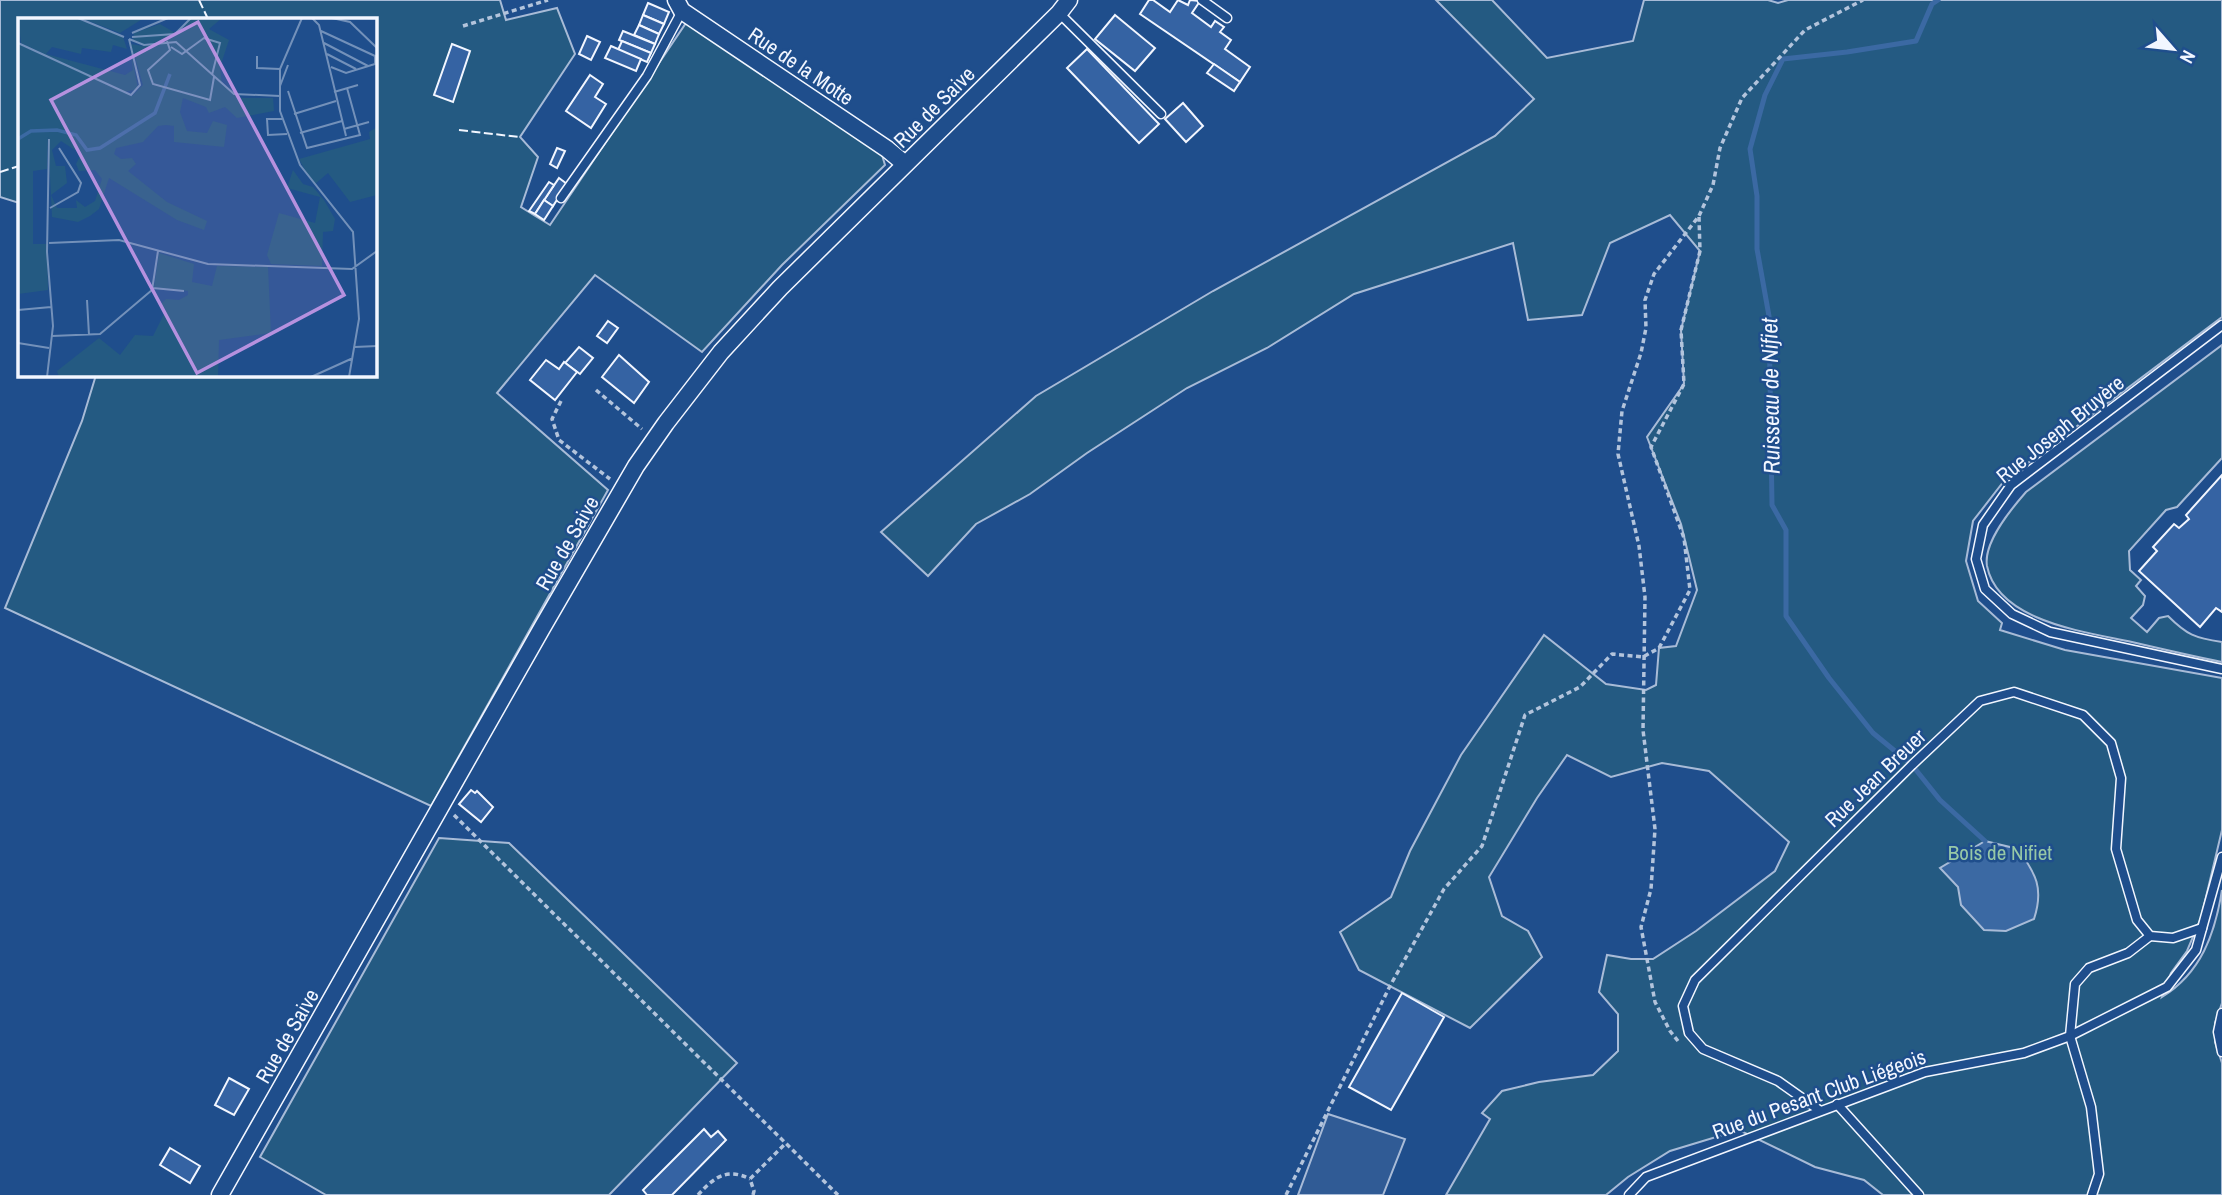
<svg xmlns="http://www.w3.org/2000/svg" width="2222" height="1195" font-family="'Archivo Narrow',sans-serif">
<rect width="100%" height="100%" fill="#1f4e8c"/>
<g fill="#245a82" stroke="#a8bbd7" stroke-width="2">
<path d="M0,0H500L506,20L557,8L575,54L520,137L538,157L521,207L550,225L686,23L882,155L885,165L782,265L702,352L595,275L497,393L608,490L431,806L5,608L82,421L96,375L374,374V19H19V203L0,197Z"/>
<path d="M1436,0H1492L1547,58L1633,41L1644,0H1768L1778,3L1788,0H2222V317L2004,481L1973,521L1966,561L1978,601L2002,623L2000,630L2065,650L2222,678V830L2201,918L2187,951L2171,973L2162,997C2201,973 2215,934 2222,890V1003L2215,1023V1042L2222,1063V1195H1883L1864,1180L1815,1167L1739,1130L1670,1151L1628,1177L1606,1195H1446L1490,1119L1482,1113L1502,1091L1539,1082L1593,1075L1618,1051V1014L1599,992L1607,955L1631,959H1653L1696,931L1775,871L1789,842L1709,771L1662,763L1611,777L1567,755L1537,798L1489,877L1502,916L1528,931L1542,957L1470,1028L1359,970L1340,932L1391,897L1410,851L1461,755L1544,635L1606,684L1646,690L1656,685L1659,648L1676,646L1697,590L1681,524L1647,437L1684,384L1681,330L1700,251L1670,215L1610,243L1582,315L1528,320L1513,243L1354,294L1267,348L1187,388L1087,453L1030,494L976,524L928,576L881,532L1036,396L1213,291L1495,136L1534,99Z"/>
<path d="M2222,345V458L2177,507L2166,510L2129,551L2130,570L2141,580L2136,586L2145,596L2143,605L2131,618L2147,632L2159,618L2168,616C2187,635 2195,638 2222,642V662C2192,656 2162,649 2132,642C2087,632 1998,622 1987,566C1983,542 2012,508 2026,492Z"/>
<path d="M439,838L509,843L737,1063L609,1195H326L260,1157Z"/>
</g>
<path fill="#305b95" stroke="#a8bbd7" stroke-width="2" d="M1328,1114L1405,1139L1383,1195H1298Z"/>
<path fill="#3b69a3" stroke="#a8bbd7" stroke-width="2" d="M1985,841L2018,849C2036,874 2044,888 2034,919L2006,931L1984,930L1961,905L1958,887L1940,868Z"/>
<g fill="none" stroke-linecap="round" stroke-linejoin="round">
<path stroke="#3b69a3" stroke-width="5" d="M1938,0L1932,4L1916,41L1847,52L1783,59L1765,95L1750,149L1757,196V249L1769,316L1772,505L1786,530V616L1829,678L1873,733L1912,765L1940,800L1985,841"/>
</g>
<g fill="#3563a3" stroke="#f2f6ff" stroke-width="2">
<path d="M1149,0H1153L1170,12L1178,0L1188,5L1190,0L1200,1L1192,13L1211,27L1215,21L1224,27L1220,32L1231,40L1225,49L1250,67L1240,82L1140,14Z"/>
<path d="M648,3L669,12L664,24L643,15Z"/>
<path d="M643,15L664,24L659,34L639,25Z"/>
<path d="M1115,15L1155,48L1135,71L1095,39Z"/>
<path d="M639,25L659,34L655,44L634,35Z"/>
<path d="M623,31L655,44L651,53L619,40Z"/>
<path d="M587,36L600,42L591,60L579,54Z"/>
<path d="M622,41L651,53L647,62L618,50Z"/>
<path d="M452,44L470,51L453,102L434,95Z"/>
<path d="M611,46L641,59L636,71L605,58Z"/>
<path d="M1087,49L1159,124L1139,143L1067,68Z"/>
<path d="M1214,64L1240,82L1234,91L1207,73Z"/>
<path d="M590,75L603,84L595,97L606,104L591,128L566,111Z"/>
<path d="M1183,103L1203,126L1186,142L1165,119Z"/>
<path d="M557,148L565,151L557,168L550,164Z"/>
<path d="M559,178L567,184L553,206L544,200Z"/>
<path d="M549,182L554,185L535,214L529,211Z"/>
<path d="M544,200L553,206L544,220L535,214Z"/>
<path d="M608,321L618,328L607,343L597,336Z"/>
<path d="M579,347L593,358L580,374L565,363Z"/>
<path d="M619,355L649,382L634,403L602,377Z"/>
<path d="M546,360L559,369L564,362L577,372L555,400L530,380Z"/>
<path d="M2222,475V612L2216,608L2200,627L2139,571L2157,551L2153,547L2174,524L2179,528L2189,519L2186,515Z"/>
<path d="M471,790L475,793L477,791L493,807L481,822L459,804Z"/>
<path d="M1402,993L1444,1017L1391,1110L1349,1087Z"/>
<path d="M229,1078L249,1089L234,1115L215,1105Z"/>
<path d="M704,1129L711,1137L718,1131L726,1140L672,1195H647L643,1190Z"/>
<path d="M170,1148L200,1166L190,1183L160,1165Z"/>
</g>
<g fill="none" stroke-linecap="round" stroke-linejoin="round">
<g stroke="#f2f6ff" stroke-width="11">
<g id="service">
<path d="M1202,0L1227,18"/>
<path d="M1059,13L1161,114"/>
<path d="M561,198L647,76L682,11"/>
<path d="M2222,325L2011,485L1983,525L1976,559L1985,589L2012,614L2050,632L2222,669"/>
<path d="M2222,1013L2218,1032L2222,1052"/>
<path d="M1837,1104L1919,1195"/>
<path d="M1819,1110L1778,1081L1703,1049L1689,1033L1683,1006L1695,980L1912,765L1980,701L2014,692L2083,715L2111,743L2121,778L2116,849L2137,920L2150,936L2173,938L2202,928"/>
<path d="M1629,1195L1646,1177L1925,1072L2024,1053L2070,1036L2167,987L2196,950L2222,857"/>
<path d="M2092,1195L2099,1174L2091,1107L2070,1036L2075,984L2089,968L2128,953L2150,936"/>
</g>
</g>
<g stroke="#f2f6ff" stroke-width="19">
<g id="minor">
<path d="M676,0L682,11L887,149L905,164"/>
<path d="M220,1195L542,628L636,466L666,423L721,352L780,288L1059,13L1069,0"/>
</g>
</g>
<g stroke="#b3c4dc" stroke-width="3.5" stroke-dasharray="5 3.5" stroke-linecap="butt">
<path d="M463,26L548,0"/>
<path d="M596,390L642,429"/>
<path d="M561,401L552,419L559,440L610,479"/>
<path d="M454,815L838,1195"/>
<path d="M1678,1041L1670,1031L1655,1002L1641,927L1651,889L1655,829L1643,730L1645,597L1639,546L1618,454L1622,411L1641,353L1646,328L1645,300L1654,274L1699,216L1713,185L1720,148L1742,98L1805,30L1863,0"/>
<path d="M698,1195C713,1178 727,1167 750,1179"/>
<path d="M753,1195L754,1191L750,1179L786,1143"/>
<path d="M1286,1195L1390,986L1444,889L1482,846L1525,715L1580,687L1612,654L1643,657L1659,648L1690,590L1684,538L1651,447L1684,384L1681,330L1700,251L1699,217"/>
</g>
<use href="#service" stroke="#1f4e8c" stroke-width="8"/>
<use href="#minor" stroke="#1f4e8c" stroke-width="16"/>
<g stroke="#f2f6ff" stroke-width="2" stroke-dasharray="9 3.5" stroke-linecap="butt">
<path d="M199,0L208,19"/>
<path d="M459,130L519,137"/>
<path d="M0,172L19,166"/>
</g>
</g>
<g text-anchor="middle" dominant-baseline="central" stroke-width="5" stroke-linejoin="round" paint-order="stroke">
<g font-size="21" fill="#f2f6ff" stroke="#1f4e8c">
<text transform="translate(801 66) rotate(34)">Rue de la Motte</text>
<text transform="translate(934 107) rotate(-45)">Rue de Saive</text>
<text transform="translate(2060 429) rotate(-39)">Rue Joseph Bruyère</text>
<text transform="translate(567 543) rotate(-60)">Rue de Saive</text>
<text transform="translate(1875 778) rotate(-44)">Rue Jean Breuer</text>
<text transform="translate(287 1036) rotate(-60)">Rue de Saive</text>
<text transform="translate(1819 1094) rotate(-20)">Rue du Pesant Club Liégeois</text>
</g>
<g font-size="21" fill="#97c8a6" stroke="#1f4e8c">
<text x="2000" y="852">Bois de Nifiet</text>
</g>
<g font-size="23" font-style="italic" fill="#f2f6ff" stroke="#1f4e8c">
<text transform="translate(1770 396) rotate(-91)">Ruisseau de Nifiet</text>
</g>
</g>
<g transform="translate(18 18)">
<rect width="359" height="359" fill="#1f4e8c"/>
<path d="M0,0H57L105,19L109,31L95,27L93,34L64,30L63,36L34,29L28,36L107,57L115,52L113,34L120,71L106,74L3,25ZM63,0H126L102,15ZM174,0H204L191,11L211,22L202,49L204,67L222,80H255L256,93L219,100L207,89L191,95L188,89L165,80L162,94L169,113L189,115L195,103L209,107L206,129L156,124V108L148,107L140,108L125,124L98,130L96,136L103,141L114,140L118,146L110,153L149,184L189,203L186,212L159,202L91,160L81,191L72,198L60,204L34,199L30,118L29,151L15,153V226H29L30,272L0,276V26L114,78L125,67L113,26L125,28L158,24L125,26L115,22L116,15L142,6L159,16ZM43,123L63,136L58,146L61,153L77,152L84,161L77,183L67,189L58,182L59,190H39L33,177L49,165L47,148H38L34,132ZM359,109V177L332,184L310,155L297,166L291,159L281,141L352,121L351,114ZM275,152L285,166L295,169L306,182L317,201L315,213L305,214L304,248L253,246L249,237L261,195L297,205L302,179L269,170ZM141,235L176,246L174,264L194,268L199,248L250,249L253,315L201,322L200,359H41L39,353L81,320L102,337L117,317L135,318L148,292L143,286L148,281L161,282L170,277V273L136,269Z" fill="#245a82" fill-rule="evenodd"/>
<path fill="none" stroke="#3b69a3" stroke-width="3.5" d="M0,121L13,113L39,112L58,117L69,132L82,130L137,95L152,56"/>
<path fill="none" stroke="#7391ba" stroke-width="2" d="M60,0L106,19M284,0L262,51V93L282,147L335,214L341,301L331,359M294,0L301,7L328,118M314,0L332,4L359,30M303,13L357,38V46L328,55L313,49M114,15L150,0M114,19L157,16L173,0M111,21L126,27L158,24L216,76L262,78M149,23L152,32L130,52L135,66L192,82L196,59M0,25L113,77L122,67L111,21M306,25L350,48M153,29L164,36L186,20L202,25L194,57M309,36L338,51M239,38V50L262,51M262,68L270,47M270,73L289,130L342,117L329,70M316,74L340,67M276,96L318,83M264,101H249L250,117L269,116M326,111L351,104M282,115L324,103M32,190L60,174L63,165L41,130M31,225L101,222L190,246L334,251L359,233M135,270L166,273M69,282L71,317M0,292L33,289M34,318L82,316L134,272L140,233M0,325L31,330M337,329L359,328M29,359L35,308L29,234L31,121M293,359L335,340"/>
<path fill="#b691df" fill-opacity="0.15" stroke="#b691df" stroke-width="3.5" d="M180,4L326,277L179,355L33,82Z"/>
<rect width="359" height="359" fill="none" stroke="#f2f6ff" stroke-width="3.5"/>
</g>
<g transform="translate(2173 49) rotate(118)" stroke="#1f4e8c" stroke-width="5" paint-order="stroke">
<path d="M0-5L12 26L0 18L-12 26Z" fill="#f2f6ff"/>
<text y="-10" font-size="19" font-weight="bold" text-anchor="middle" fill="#f2f6ff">N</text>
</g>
</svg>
